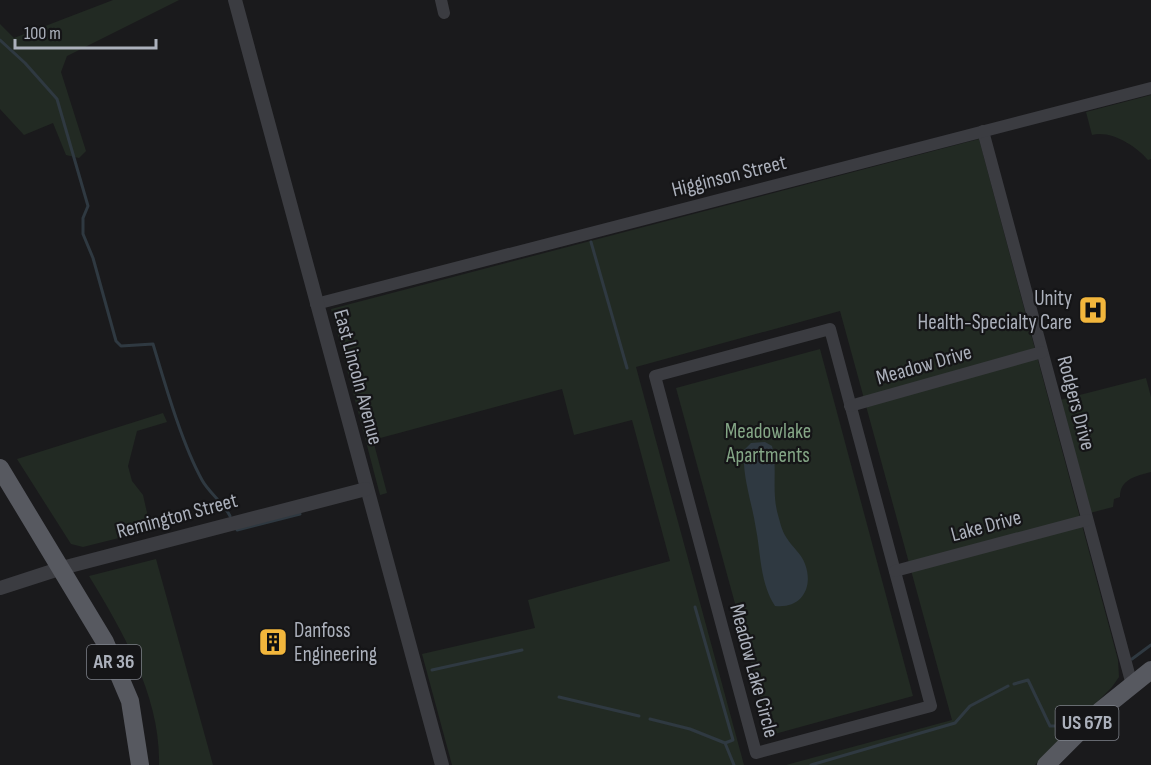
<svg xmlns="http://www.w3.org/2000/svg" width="1151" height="765" font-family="'Sofia Sans Condensed',sans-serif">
<rect width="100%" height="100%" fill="#1a1a1c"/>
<g fill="#222a23">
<path d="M113,0H179L67,56L61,72L86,151L79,158L66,155L53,123L24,135L0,109V24L14,38Z"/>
<path d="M1151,95V159L1148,160C1136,146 1111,130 1092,135L1086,112Z"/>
<path d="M979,139L1118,660L1119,677L1112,687L1035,765H786L952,720L840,311L636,367L744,765H452L422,654L535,628L528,600L670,561L632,420L574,435L562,389L373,440L387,493L380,495L331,309Z"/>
<path d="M820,349L913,696L771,735L676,388Z"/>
<path d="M1146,378L1151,397V472C1136,476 1120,479 1120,497L1114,499L1113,507L1090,513L1060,400Z"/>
<path d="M163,413L167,422L137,431L128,466L132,481L143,495L151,530L83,547L71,544L17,459Z"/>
<path d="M156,559L213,765H159C161,697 123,632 89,576Z"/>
</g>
<path fill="#2f3941" d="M765,442L772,446C778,467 771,491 778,515C780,522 782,531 786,537C792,547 801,553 805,564C814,588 801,609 775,606C760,583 761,555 756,529C752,502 742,477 744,450L751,443Z"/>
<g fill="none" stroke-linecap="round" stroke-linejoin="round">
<g stroke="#2f3941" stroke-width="3">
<path d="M0,40L25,63L57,99L88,206L83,218V234L93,258L116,341L121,346L153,344C165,384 182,444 202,480C209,493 223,502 230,516"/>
<path d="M591,242L627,368"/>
<path d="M237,530L300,514"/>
<path d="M1132,659L1151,645"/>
<path d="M432,670L522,650"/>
<path d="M1014,684L1028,680L1050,726H1057"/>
<path d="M559,697L639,716"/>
<path d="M650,719L690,729L725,743L733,740L695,607"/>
<path d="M725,743L734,765"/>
<path d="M811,765L955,723L970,706L1008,686"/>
</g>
<g stroke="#3b3c41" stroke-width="12">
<path d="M441,0L444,13"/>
<path d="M983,131L1132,685"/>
<path d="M316,304L1151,88"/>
<path d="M830,329L931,706L756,753L655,376Z"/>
<path d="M850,406L1042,352"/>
<path d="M895,571L1087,520"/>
</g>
<g stroke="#3b3c41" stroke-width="14">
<path d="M235,0L442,765"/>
<path d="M0,588L62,568L366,489"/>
</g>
<g stroke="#575960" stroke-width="18">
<path d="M0,468L105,642L130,701L140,765"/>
<path d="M1046,765L1100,711L1151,670"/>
</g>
</g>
<defs>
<g id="hospital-square" transform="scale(1.5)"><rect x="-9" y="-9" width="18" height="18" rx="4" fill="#f2b63c" stroke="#151517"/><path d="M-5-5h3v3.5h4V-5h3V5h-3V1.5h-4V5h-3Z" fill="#111"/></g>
<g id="building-square" transform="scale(1.5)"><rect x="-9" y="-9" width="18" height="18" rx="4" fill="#f2b63c" stroke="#151517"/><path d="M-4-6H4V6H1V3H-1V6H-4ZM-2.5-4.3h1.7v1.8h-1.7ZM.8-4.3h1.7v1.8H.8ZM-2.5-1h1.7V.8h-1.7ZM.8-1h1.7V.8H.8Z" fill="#111"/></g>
</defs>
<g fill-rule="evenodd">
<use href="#hospital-square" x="1093" y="310"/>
<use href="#building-square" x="273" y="642"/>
</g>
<g text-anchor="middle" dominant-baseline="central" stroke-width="4.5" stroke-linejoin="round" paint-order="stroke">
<g fill="#151517" stroke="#7f828a" stroke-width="1.5">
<rect x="87" y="645" width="54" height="34" rx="4.5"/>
<rect x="1055.5" y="706" width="63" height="34" rx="4.5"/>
</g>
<g font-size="20" font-weight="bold" fill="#acb1bc">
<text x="114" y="662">AR 36</text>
<text x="1087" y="723">US 67B</text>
</g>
<g font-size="21" fill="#acb1bc" stroke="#151517">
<text transform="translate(729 176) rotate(-14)">Higginson Street</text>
<text transform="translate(924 365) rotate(-16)">Meadow Drive</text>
<text transform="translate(358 377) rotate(75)">East Lincoln Avenue</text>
<text transform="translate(1076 403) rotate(75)">Rodgers Drive</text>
<text transform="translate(177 516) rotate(-15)">Remington Street</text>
<text transform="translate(986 526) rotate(-15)">Lake Drive</text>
<text transform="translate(754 671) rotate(75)">Meadow Lake Circle</text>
</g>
<g font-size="21" fill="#acb1bc" stroke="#151517" text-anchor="end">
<text x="1072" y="298">Unity<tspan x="1072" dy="24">Health-Specialty Care</tspan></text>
<text x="294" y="630" text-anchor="start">Danfoss<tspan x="294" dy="24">Engineering</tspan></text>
</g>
<g font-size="21" fill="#84a686" stroke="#151517">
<text x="768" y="431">Meadowlake<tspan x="768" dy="24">Apartments</tspan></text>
</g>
</g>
<path d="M15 39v9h141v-9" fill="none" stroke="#acb1bc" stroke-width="3"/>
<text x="24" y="39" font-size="18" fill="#acb1bc" stroke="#151517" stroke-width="4.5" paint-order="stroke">100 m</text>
</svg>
